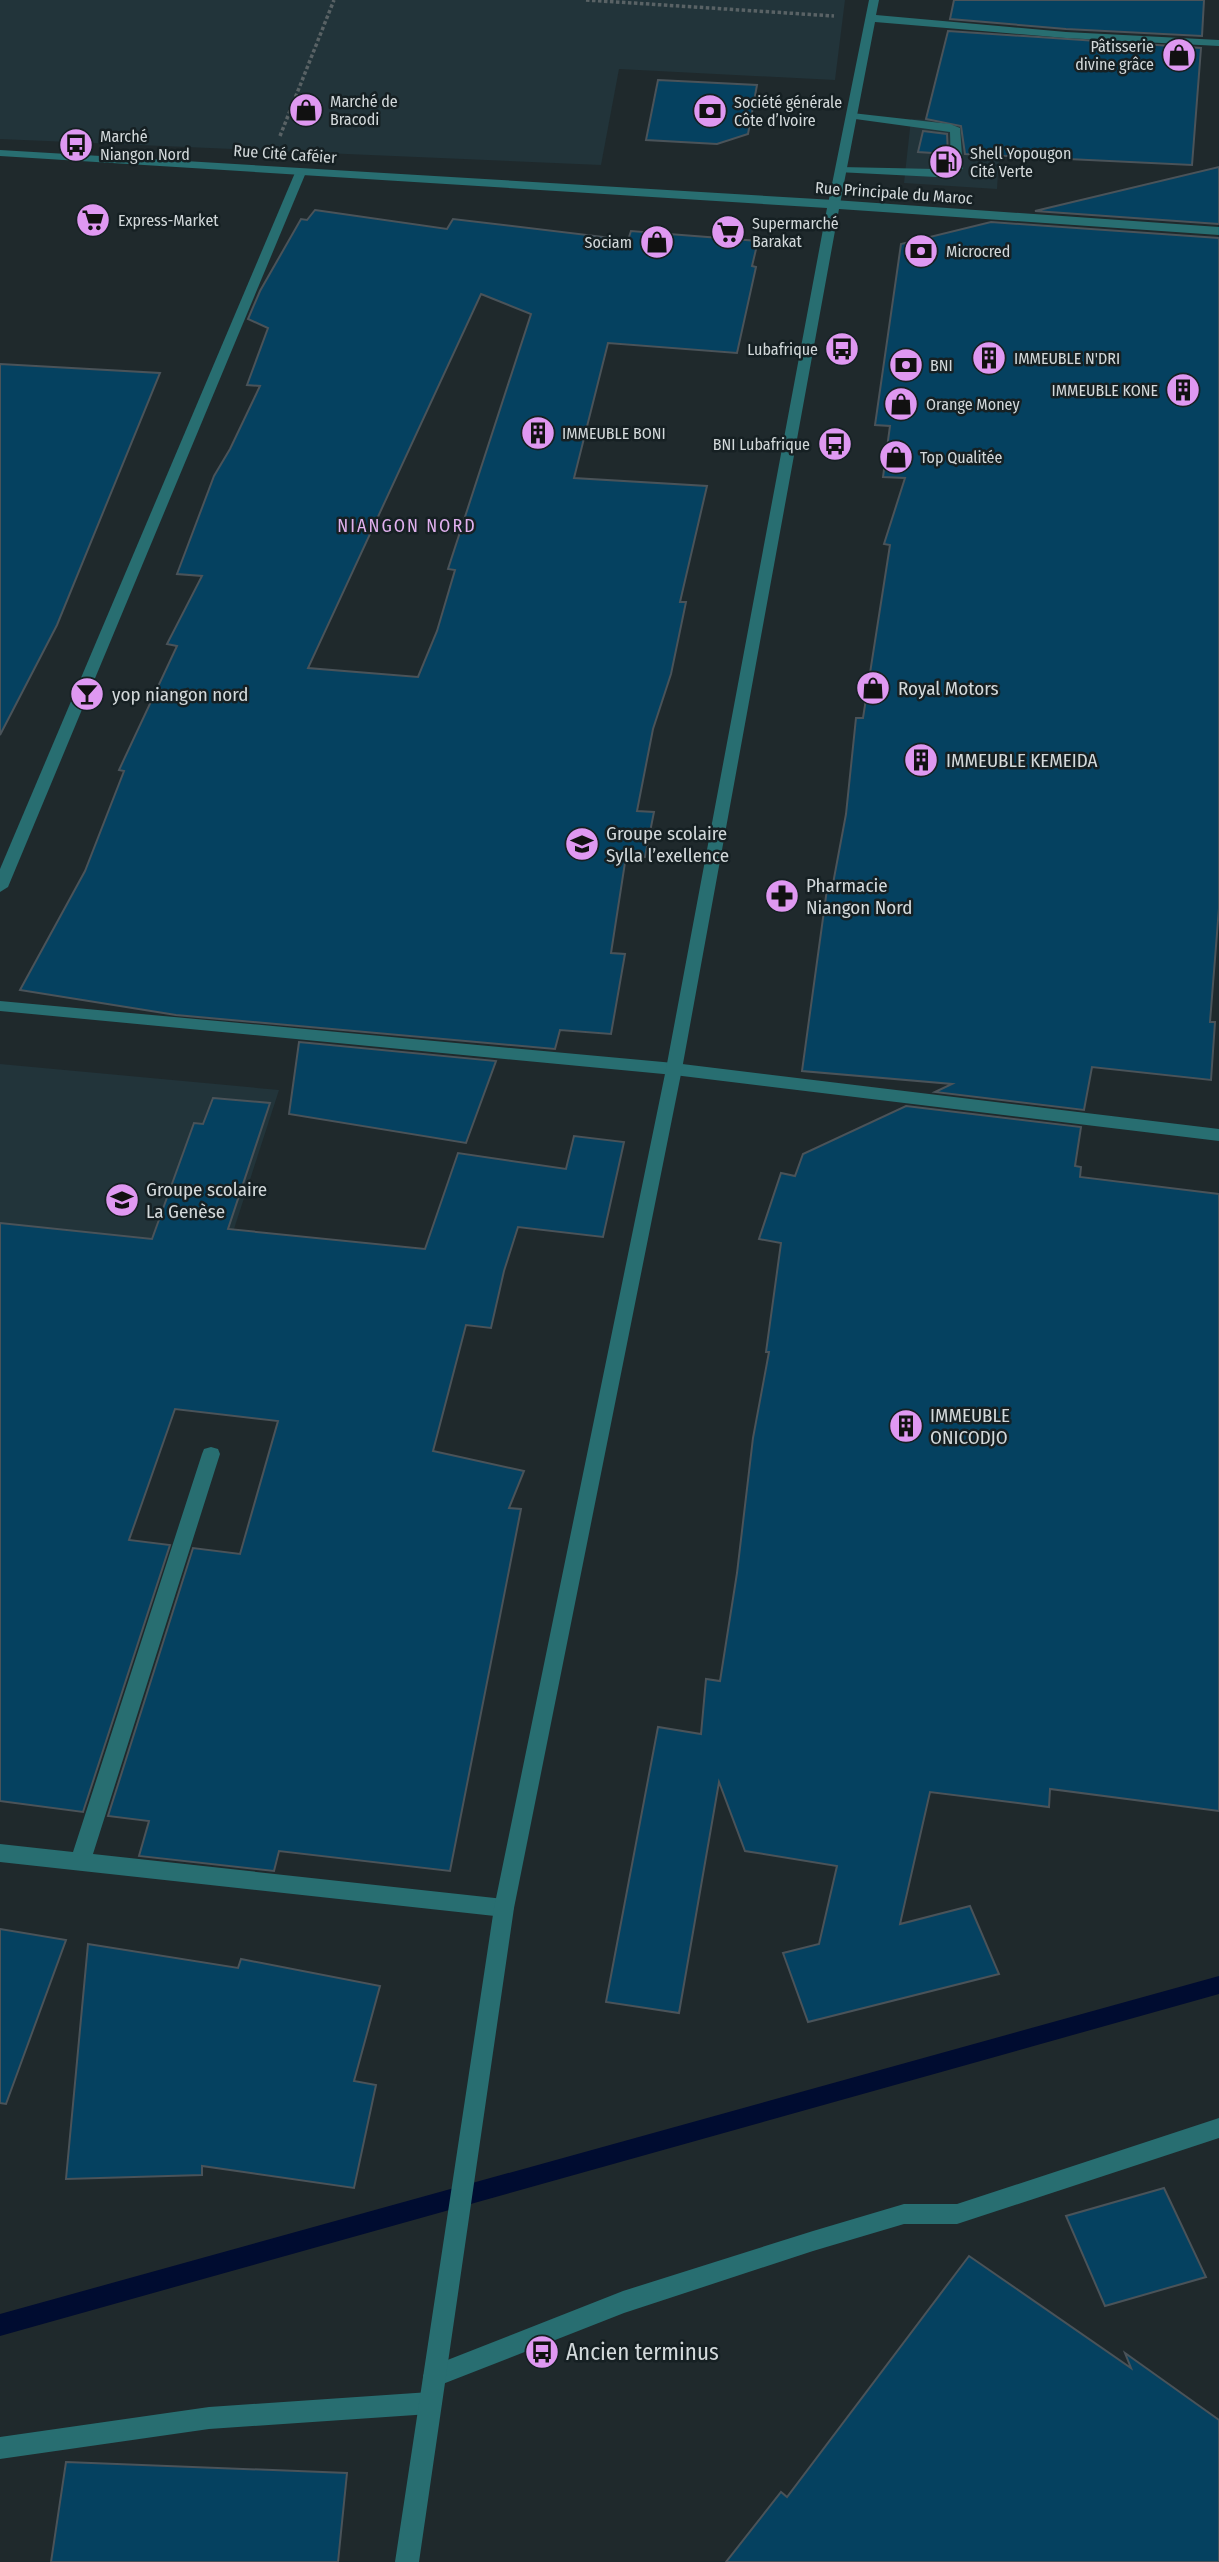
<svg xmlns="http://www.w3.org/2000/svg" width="1219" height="2562" font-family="'Fira Sans Condensed',sans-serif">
<rect width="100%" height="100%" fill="#1f292c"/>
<g fill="#22343a">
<path d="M0,0H845L835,80L619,69L601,165L0,139Z"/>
<path d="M911,119L1001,124L997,189L904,183Z"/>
<path d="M0,1064L279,1090L202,1328L0,1309Z"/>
</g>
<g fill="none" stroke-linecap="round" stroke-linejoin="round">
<path fill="#000c30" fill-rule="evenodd" d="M1219,1976V1994L0,2336V2314Z"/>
</g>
<g fill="#054160" stroke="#4a5359" stroke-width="2" fill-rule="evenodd">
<path d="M954,0H1204L1202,36L1066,29L950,19Z"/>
<path d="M948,31L1201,48L1192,165L965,154L961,126L926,119Z"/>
<path d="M658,80L757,85L748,134L717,144L646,140Z"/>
<path d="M923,131L947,134L948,154L918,152Z"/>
<path d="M1219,167V224L1035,211Z"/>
<path d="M315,210L447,229L453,219L628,240L631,231L758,241L752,266L756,267L737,353L608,343L574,478L707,486L680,602H686L671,674L653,729L637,811L654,812L645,857L626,856L611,953L625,954L611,1034L560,1030L555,1049L176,1015L20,990L85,871L124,771L119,770L177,646L167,644L202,576L177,574L214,476L230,449L260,386L247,385L268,328L248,319L260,291L301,219L307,220ZM481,294L531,314L448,569L455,570L437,631L418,677L308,668Z"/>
<path d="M991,222L1219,238V908L1210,1022H1215L1211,1080L1092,1067L1084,1110L935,1092L952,1084L802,1071L827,889H832L846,814L856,718H863L890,545L884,544L905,478L883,477L890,426L875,425L901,244Z"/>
<path d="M0,364L160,373L57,625L0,735Z"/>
<path d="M299,1042L496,1061L466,1143L289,1114Z"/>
<path d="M213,1098L270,1103L228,1229L425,1249L458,1153L566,1169L574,1136L624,1142L603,1237L518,1227L504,1271L491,1328L466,1325L433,1451L524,1471L509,1508L521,1509L450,1871L279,1851L274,1871L139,1856L149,1821L108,1816L193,1548L240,1554L278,1421L175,1409L129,1540L170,1545L83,1812L0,1801V1223L152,1239L194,1123L203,1124Z"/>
<path d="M906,1106L1081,1127L1075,1166L1081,1167L1080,1177L1219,1194V1811L1050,1789L1049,1807L930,1792L900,1924L970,1906L999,1974L808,2022L783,1953L819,1944L837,1866L745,1851L719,1782L679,2013L606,2002L658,1727L701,1734L706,1679L720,1681L737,1573L753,1438L769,1352H766L781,1243L759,1239L781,1173L795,1176L803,1154Z"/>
<path d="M0,1929L66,1940L6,2104L0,2103Z"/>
<path d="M88,1944L238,1968L241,1959L380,1986L354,2081L376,2085L354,2188L202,2166V2175L66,2179Z"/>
<path d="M1164,2188L1206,2277L1105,2306L1066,2216Z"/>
<path d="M969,2256L1131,2368L1125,2353L1219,2420V2562H726L781,2492L787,2497Z"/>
<path d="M66,2462L347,2473L338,2562H51Z"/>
</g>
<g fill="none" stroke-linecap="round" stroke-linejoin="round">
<g stroke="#596265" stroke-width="3.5" stroke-dasharray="3.5 2.5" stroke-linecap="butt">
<path d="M586,0L834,16"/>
<path d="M280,136L334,0"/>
</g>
<path fill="#286e71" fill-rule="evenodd" d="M852,113L950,124L960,128L963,169L936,177L837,172V168L841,167L936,169L951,167L950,132L848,118L846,116Z"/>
<g fill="#286e71" fill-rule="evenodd">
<path d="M869,0H879L876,15L1066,32L1219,40V46L1066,38L875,22L840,204L834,208L828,204Z"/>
<path d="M297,168L307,170L8,887L0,892V869Z"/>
<path d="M0,1001L674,1063L1219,1129V1141L674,1075L0,1011Z"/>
<path d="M211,1447L218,1449L220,1454L93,1854L504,1899L511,1902L514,1908L511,1914L504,1917L0,1862V1844L73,1852L202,1454L204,1449Z"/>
<path d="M1219,2118V2138L957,2224H904L813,2251L624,2313L435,2387L427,2384L423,2376L427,2368L623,2291L813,2231L904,2204H957Z"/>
<path d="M430,2392L438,2395L442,2403L438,2411L430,2414L209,2429L0,2459V2437L209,2407Z"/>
</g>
<path fill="#286e71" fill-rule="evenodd" d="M0,150L834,200L1219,227V235L839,209L682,1069L514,1908L419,2562H395L494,1908L666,1069L827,208L0,156Z"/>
</g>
<defs>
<g id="shop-disc" transform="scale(1.75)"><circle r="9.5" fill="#df98f1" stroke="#162023"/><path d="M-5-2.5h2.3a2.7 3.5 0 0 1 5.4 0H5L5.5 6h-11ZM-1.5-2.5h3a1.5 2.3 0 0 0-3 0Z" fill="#111"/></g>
<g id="bank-disc" transform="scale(1.75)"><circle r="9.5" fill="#df98f1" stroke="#162023"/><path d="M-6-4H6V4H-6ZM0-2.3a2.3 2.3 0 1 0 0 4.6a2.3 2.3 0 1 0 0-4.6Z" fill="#111"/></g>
<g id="bus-disc" transform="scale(1.75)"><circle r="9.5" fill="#df98f1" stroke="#162023"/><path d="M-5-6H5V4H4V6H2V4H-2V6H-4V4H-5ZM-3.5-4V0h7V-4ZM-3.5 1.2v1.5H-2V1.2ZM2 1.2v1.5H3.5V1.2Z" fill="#111"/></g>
<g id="fuel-disc" transform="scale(1.75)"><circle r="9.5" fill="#df98f1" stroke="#162023"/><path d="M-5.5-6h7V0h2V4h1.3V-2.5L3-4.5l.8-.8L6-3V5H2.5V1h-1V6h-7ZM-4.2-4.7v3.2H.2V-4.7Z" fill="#111"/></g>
<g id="supermarket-disc" transform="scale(1.75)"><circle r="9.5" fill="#df98f1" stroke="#162023"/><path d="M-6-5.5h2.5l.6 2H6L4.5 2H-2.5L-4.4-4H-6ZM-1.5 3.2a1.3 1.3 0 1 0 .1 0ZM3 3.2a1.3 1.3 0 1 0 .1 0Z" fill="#111"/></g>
<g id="building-disc" transform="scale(1.75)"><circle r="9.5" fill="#df98f1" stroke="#162023"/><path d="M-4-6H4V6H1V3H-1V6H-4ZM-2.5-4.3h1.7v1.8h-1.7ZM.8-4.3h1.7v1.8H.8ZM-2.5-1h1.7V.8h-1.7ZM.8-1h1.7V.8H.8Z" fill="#111"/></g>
<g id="bar-disc" transform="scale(1.75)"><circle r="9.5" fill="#df98f1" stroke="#162023"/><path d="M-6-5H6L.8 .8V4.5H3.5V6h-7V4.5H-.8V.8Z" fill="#111"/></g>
<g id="school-disc" transform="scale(1.75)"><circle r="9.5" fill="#df98f1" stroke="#162023"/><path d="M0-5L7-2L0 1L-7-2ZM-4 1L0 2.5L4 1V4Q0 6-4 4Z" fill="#111"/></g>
<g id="pharmacy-disc" transform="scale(1.75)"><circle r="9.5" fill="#df98f1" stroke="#162023"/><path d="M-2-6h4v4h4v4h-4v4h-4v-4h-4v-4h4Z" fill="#111"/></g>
</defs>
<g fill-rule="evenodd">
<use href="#shop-disc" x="1179" y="55"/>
<use href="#shop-disc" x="306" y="110"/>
<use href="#bank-disc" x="710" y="111"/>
<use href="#bus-disc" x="76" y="145"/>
<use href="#fuel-disc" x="946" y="162"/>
<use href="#supermarket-disc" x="93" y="220"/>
<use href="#supermarket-disc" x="728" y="232"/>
<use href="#shop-disc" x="657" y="242"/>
<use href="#bank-disc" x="921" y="251"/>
<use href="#bus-disc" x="842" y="349"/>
<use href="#building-disc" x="989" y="358"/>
<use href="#bank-disc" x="906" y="365"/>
<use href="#building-disc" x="1183" y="390"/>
<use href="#shop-disc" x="901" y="404"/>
<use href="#building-disc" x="538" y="433"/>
<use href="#bus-disc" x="835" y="444"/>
<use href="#shop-disc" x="896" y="457"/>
<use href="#shop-disc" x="873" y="688"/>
<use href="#bar-disc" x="87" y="694"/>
<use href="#building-disc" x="921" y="760"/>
<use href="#school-disc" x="582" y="844"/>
<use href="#pharmacy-disc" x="782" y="896"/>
<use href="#school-disc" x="122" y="1200"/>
<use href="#building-disc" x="906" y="1426"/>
<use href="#bus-disc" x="542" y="2352"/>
</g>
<g text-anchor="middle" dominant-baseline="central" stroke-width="5" stroke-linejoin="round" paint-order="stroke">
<g font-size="16" fill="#d3d9db" stroke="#162023" text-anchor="start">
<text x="1154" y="46" text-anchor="end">Pâtisserie<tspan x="1154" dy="18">divine grâce</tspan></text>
<text x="330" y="101">Marché de<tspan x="330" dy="18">Bracodi</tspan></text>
<text x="734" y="102">Société générale<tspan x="734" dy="18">Côte d’Ivoire</tspan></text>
<text x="100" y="136">Marché<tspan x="100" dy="18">Niangon Nord</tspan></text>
<text x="970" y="153">Shell Yopougon<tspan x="970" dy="18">Cité Verte</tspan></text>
<text x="118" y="220">Express-Market</text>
<text x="752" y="223">Supermarché<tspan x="752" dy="18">Barakat</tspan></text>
<text x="632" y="242" text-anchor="end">Sociam</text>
<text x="946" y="251">Microcred</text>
<text x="818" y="349" text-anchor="end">Lubafrique</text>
<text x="1014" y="358">IMMEUBLE N'DRI</text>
<text x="930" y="365">BNI</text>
<text x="1158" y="390" text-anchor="end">IMMEUBLE KONE</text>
<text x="926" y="404">Orange Money</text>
<text x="562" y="433">IMMEUBLE BONI</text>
<text x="810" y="444" text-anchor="end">BNI Lubafrique</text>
<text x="920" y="457">Top Qualitée</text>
</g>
<g font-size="16" fill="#d3d9db" stroke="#162023">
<text transform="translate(285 154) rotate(4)">Rue Cité Caféier</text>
<text transform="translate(894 193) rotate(4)">Rue Principale du Maroc</text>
</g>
<g font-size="18" letter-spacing="2" fill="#e2b1ef" stroke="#162023">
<text x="407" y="526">NIANGON NORD</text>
</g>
<g font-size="19" fill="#d3d9db" stroke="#162023" text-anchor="start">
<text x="898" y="688">Royal Motors</text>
<text x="112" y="694">yop niangon nord</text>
<text x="946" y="760">IMMEUBLE KEMEIDA</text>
<text x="606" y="833">Groupe scolaire<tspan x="606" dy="22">Sylla l’exellence</tspan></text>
<text x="806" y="885">Pharmacie<tspan x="806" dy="22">Niangon Nord</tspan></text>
<text x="146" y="1189">Groupe scolaire<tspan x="146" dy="22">La Genèse</tspan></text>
<text x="930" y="1415">IMMEUBLE<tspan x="930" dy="22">ONICODJO</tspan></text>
</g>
<g font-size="23" fill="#d3d9db" stroke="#162023" text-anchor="start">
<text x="566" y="2352">Ancien terminus</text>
</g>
</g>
</svg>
